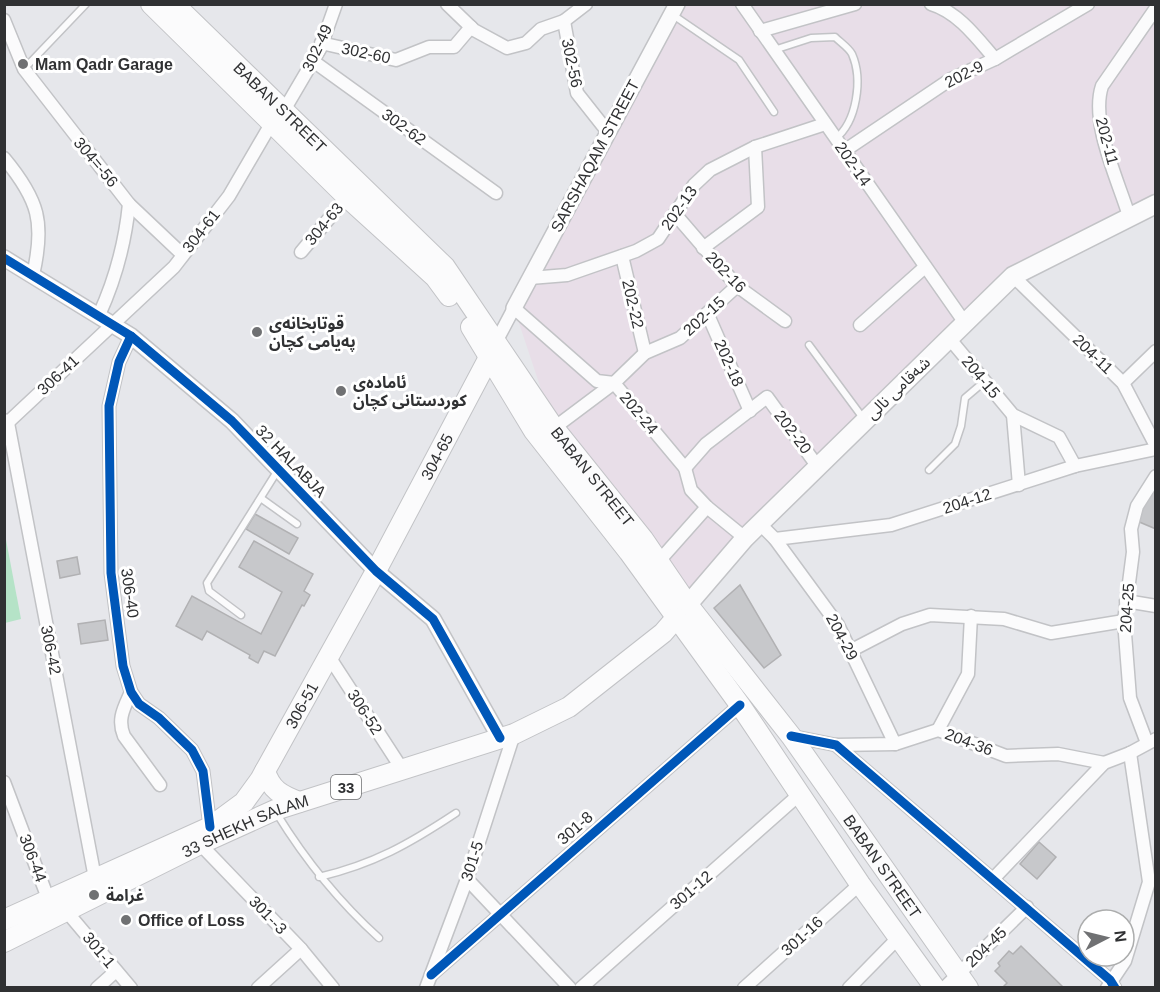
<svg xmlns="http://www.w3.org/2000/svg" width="1160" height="992" font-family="Arial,'Noto Sans Arabic',sans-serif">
<rect width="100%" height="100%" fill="#e6e7eb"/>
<path fill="#e8dee8" d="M677,5H1155V204L1013,276L688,605L554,428L514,308Z"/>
<path fill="#b5e3c7" d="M4,529L21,619L5,623H4Z"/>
<g fill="#c7c8cb" stroke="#b1b1b3" stroke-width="1.5">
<path d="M1156,483V529L1137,521L1144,501Z"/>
<path d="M255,514L298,538L289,554L246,529Z"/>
<path d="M254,541L313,574L304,591L310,595L304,606L302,605L275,656L264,651L258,663L249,658L250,655L207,631L202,640L176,626L192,596L261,634L282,592L239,567Z"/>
<path d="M77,557L80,574L60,578L57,561Z"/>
<path d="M740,585L781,655L764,668L714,608Z"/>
<path d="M105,620L108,640L81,644L78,624Z"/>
<path d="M1039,842L1056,857L1037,879L1020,864Z"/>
<path d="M1021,946L1064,988H1002L1007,983L995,971L1000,966L998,963L1009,951L1013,954Z"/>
</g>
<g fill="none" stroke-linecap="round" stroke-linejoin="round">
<g stroke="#c2c3c6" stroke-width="9">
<g id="service">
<path d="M673,15L739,60L774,112"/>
<path d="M774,50L811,38L835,37C840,42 849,48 852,54C863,79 857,122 835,139"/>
<path d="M24,69L86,4"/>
<path d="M809,345L863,418"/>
<path d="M929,470L955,444L961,426L965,398L985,381"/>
<path d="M262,499L297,524"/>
<path d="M241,615L209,591L207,583L278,470"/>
<path d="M277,814C306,861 337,900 379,938"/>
<path d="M319,877C374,864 409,844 456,813"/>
</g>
</g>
<g stroke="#c2c3c6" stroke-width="15">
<g id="minor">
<path d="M447,4L474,30L507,48L526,43L541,29L564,21L586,4"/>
<path d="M742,4L965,323"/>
<path d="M931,4C958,12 977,38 995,59"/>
<path d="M4,20L24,69L129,204C125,244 116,278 99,315"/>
<path d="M564,21L577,93L607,131"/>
<path d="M760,31L855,4"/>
<path d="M321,43L396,60L429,47H454L471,27"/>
<path d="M313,61L496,193"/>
<path d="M283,112L320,49L336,4"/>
<path d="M844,151L951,79L995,59L1088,4"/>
<path d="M4,158C39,200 45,223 33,275"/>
<path d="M129,204L183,255"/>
<path d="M675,214L737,286L785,321"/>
<path d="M1129,216C1118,180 1090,122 1102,86L1156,8"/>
<path d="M703,248L758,207L755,147"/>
<path d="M301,252L347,197"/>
<path d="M622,256L645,353"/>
<path d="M1013,276L1123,383L1156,446"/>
<path d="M530,278L567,275L636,251L658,239L694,185L710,170L755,147L825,124"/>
<path d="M708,315L750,411"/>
<path d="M860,325L925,267"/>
<path d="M131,336L119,362L109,406L111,573L123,666L131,692L139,704L159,718L192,750L203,771L210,827"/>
<path d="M949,338L1013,415L1059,437L1075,466"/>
<path d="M496,342L514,308L597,381L614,383L685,468L691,490L707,507L745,538"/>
<path d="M1123,383L1156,351"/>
<path d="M1013,415L1019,485"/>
<path d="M4,420L8,423L95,878"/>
<path d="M4,426L174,267L229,196L271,124"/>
<path d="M554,428L614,383L645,353L680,338L737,286"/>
<path d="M685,468L706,444L767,397L818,467"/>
<path d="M760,524L775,539L838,625L895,744"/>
<path d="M775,539L891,525L1075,466L1156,449"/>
<path d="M659,561L707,507"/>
<path d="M1126,601L1156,606"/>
<path d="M850,651L902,624L930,615L1004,619L1051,633L1124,621"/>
<path d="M328,655L402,769"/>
<path d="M131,692C124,708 117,719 124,736L160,785"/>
<path d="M938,730L968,674L971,616"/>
<path d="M791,736L836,745L1110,980L1115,988"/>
<path d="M1147,743L1130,698L1124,621L1133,552L1131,529L1137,506L1156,476"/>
<path d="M836,745L895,744L938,730L1006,756L1058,754L1104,763"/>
<path d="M4,782L49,901"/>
<path d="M200,844L301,949L333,988"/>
<path d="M994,878L1104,763L1130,753L1156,739"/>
<path d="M467,879L570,988"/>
<path d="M67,912L131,988"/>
<path d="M431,975L740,705"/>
<path d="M97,988L116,971"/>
<path d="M258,988L301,949"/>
<path d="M426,988L467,879L514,734"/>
<path d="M581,988L801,793"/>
<path d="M744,988L860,884"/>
<path d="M849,988L898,938"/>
<path d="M944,988L1027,907"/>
<path d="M1107,988L1125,961L1149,882L1130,753"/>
</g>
</g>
<g stroke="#c2c3c6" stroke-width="18">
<g id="tertiary">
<path d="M4,258L131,336L232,421L376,571L433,619L500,738"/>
<path d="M514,308L677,4"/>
</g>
</g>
<g stroke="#c2c3c6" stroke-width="21">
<path id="secondary" d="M679,615L745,538L1013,276L1156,204"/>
</g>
<g stroke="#c2c3c6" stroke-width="22">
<g id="primary">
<path d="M151,4L347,197L435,277L449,296"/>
<path id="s1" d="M174,4L445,267L554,428L643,539L688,605L791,736L968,988"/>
<path d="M471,327L534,431L629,552L740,705L860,884L935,988"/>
<path d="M265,771C271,790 281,795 299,802"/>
<path id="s2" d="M4,920L210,827L244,802L260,780L376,571L493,350"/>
<path id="s3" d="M4,942L200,844L275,810L514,734L569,707L663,633L676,618"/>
</g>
</g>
<use href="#service" stroke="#fbfbfc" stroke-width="6"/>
<use href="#minor" stroke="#fbfbfc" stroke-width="12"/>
<use href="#tertiary" stroke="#fbfbfc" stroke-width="15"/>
<use href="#secondary" stroke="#fbfbfc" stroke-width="18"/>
<use href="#primary" stroke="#fbfbfc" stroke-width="20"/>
<g stroke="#fff" stroke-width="13">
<g id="cycleway">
<path d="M4,258L131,336L232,421L376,571L433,619L500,738"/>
<path d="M131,336L119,362L109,406L111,573L123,666L131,692L139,704L159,718L192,750L203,771L210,827"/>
<path d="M791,736L836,745L1110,980L1115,988"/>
<path d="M431,975L740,705"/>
</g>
</g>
<use href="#cycleway" stroke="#0057b8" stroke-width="9"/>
</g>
<g fill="#707173" stroke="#fff" stroke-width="2">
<circle cx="23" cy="64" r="6"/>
<circle cx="257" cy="332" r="6"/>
<circle cx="341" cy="391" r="6"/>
<circle cx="94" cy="895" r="6"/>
<circle cx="126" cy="920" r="6"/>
</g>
<g text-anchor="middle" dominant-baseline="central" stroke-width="6" stroke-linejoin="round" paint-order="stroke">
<rect fill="#fff" stroke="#6e6f70" stroke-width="1.5" x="331" y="775" width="30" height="24" rx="4.5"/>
<g font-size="15" font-weight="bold" fill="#303133">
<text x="346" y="787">33</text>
</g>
<g font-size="16" fill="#303133" stroke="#fff">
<text transform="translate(317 48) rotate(-65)">302-49</text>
<text transform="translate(366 53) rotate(12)">302-60</text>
<text transform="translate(572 63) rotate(78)">302-56</text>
<text transform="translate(964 74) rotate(-27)">202-9</text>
<text stroke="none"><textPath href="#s1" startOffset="148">BABAN STREET</textPath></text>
<text transform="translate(404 127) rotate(36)">302-62</text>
<text transform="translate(1107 141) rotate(75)">202-11</text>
<text transform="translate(595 156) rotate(-62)">SARSHAQAM STREET</text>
<text transform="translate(96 162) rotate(50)">304=-56</text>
<text transform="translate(853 164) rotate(55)">202-14</text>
<text transform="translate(679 208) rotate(-55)">202-13</text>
<text transform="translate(324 224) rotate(-50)">304-63</text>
<text transform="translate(201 231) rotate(-52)">304-61</text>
<text transform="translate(726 272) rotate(46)">202-16</text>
<text transform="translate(633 304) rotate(77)">202-22</text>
<text transform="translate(704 316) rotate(-42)">202-15</text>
<text transform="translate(1093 354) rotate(44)">204-11</text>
<text transform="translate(729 363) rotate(66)">202-18</text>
<text transform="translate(58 375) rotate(-43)">306-41</text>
<text transform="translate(981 377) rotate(50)">204-15</text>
<text transform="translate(898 388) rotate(-44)">شەقامی نالی</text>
<text transform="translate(639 413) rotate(50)">202-24</text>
<text transform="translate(793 432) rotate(53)">202-20</text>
<text stroke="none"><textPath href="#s2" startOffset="664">304-65</textPath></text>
<text transform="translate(291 461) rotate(46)">32 HALABJA</text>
<text stroke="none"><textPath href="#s1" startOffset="634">BABAN STREET</textPath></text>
<text transform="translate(967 501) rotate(-18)">204-12</text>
<text transform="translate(130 593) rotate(82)">306-40</text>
<text transform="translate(1127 608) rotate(-86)">204-25</text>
<text transform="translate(842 637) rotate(62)">204-29</text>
<text transform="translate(51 650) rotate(79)">306-42</text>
<text stroke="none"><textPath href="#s2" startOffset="381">306-51</textPath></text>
<text transform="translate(365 712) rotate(57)">306-52</text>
<text transform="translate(969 742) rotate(21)">204-36</text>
<text stroke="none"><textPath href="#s3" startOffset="268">33 SHEKH SALAM</textPath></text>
<text transform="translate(575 828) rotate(-41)">301-8</text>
<text transform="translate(33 858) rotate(69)">306-44</text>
<text transform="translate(472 861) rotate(-72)">301-5</text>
<text stroke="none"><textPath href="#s1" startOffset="1120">BABAN STREET</textPath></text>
<text transform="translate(691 890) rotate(-41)">301-12</text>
<text transform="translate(268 915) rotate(46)">301--3</text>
<text transform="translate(802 936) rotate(-42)">301-16</text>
<text transform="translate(986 947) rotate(-44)">204-45</text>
<text transform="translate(99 950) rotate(50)">301-1</text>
</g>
<g font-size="16" font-weight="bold" fill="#303133" stroke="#fff" text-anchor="start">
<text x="35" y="64">Mam Qadr Garage</text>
<text x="269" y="323">قوتابخانەی<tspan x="269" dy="18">پەیامی کچان</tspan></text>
<text x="353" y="382">ئامادەی<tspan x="353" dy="18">کوردستانی کچان</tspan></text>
<text x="106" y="895">غرامة</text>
<text x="138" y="920">Office of Loss</text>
</g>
</g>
<rect width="1160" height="992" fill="none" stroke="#303133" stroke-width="12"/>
<g transform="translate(1106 938) rotate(83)"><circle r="28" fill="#ffffff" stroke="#acadad" stroke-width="1.5"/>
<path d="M0-4.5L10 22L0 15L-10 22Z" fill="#707173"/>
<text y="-9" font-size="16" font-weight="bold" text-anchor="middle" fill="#303133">N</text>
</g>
</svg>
